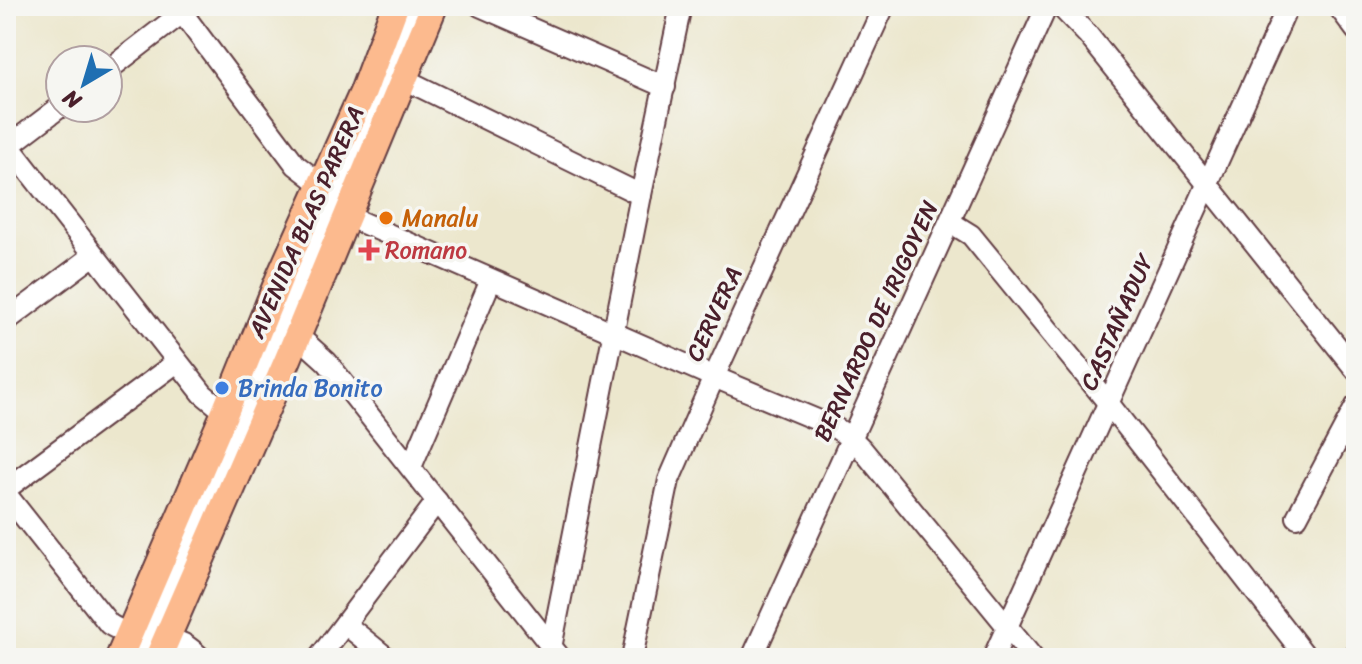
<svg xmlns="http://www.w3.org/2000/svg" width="1362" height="664" font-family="Sriracha,sans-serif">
<rect width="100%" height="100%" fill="#f6f6f2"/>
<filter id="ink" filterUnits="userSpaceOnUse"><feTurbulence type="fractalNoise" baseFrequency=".0125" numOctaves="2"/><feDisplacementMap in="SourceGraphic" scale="16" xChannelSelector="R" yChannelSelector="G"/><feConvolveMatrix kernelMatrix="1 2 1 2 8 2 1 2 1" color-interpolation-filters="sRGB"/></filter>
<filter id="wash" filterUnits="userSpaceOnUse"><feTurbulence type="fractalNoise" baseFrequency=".006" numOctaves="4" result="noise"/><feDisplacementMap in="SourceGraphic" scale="32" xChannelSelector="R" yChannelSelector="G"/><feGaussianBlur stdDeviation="1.8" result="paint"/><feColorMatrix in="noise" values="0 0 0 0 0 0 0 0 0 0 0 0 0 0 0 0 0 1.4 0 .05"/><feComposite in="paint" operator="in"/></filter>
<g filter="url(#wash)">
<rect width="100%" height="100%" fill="#ece7cd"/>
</g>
<g filter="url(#ink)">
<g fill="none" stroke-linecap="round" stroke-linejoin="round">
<g stroke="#623d43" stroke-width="24">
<g id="minor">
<path d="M177,6L296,165L322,185"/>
<path d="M480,6L665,87"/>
<path d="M1060,6L1088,35L1356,370"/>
<path d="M1338,6L1356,30"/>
<path d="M108,70L191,6"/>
<path d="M404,79L641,195"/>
<path d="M6,142L203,394L225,412"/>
<path d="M6,148L60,107"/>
<path d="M347,216L714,377L834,427L851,438L862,449L1033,658"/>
<path d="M950,222L971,235L1109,404L1307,658"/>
<path d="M6,321L94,255"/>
<path d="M287,330L306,343L327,362L558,655"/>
<path d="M411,467L491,280"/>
<path d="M6,489L177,362"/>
<path d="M6,494L109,624C130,639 156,632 179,642C188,645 194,652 201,658"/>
<path d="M1297,517L1356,406"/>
<path d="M345,624L387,658"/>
<path d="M137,658L254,385L348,173L375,111L415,6"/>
<path d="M319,658L437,501"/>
<path d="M549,658L641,195L681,6"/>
<path d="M632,658L669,480L714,377L884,6"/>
<path d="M752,658L1047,6"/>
<path d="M993,658L1288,6"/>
<path d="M1351,658L1356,655"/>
</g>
</g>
<g stroke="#623d43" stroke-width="30">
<g id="major">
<path d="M119,658L225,412L281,274L363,92L395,6"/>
<path d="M158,658L288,359L434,6"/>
</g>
</g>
<use href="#minor" stroke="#fff" stroke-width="20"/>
<use href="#major" stroke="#fcba8e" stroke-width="26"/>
</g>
</g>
<circle fill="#e8710a" stroke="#f6f6f2" stroke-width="3" cx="386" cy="218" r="8"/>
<path fill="#e0444e" stroke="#f6f6f2" stroke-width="3" d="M365 238h8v8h8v8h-8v8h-8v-8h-8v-8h8z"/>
<circle fill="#3f7fe0" stroke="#f6f6f2" stroke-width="3" cx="222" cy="388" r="8"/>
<g text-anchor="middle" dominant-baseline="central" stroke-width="7" stroke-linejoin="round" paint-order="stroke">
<g font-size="24" fill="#c56008" stroke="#f6f6f2" text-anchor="start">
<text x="402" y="218">Manalu</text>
</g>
<g font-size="24" fill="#4a1f2b" stroke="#f6f6f2">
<text transform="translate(306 222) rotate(-66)">AVENIDA BLAS PARERA</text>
<text transform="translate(714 314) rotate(-65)">CERVERA</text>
<text transform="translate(876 321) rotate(-65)">BERNARDO DE IRIGOYEN</text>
<text transform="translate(1117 322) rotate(-66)">CASTAÑADUY</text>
</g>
<g font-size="24" fill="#be3a42" stroke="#f6f6f2" text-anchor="start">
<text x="385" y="250">Romano</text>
</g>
<g font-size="24" fill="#366cbe" stroke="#f6f6f2" text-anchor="start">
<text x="238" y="388">Brinda Bonito</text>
</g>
</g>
<rect width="1362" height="664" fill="none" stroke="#f6f6f2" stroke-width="32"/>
<g transform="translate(84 84) rotate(218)"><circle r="38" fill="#f6f6f2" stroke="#b1a0a2" stroke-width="2"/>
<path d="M0-6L14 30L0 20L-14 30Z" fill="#1f6fb2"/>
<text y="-12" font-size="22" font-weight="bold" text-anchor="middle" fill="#4a1f2b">N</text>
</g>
</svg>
